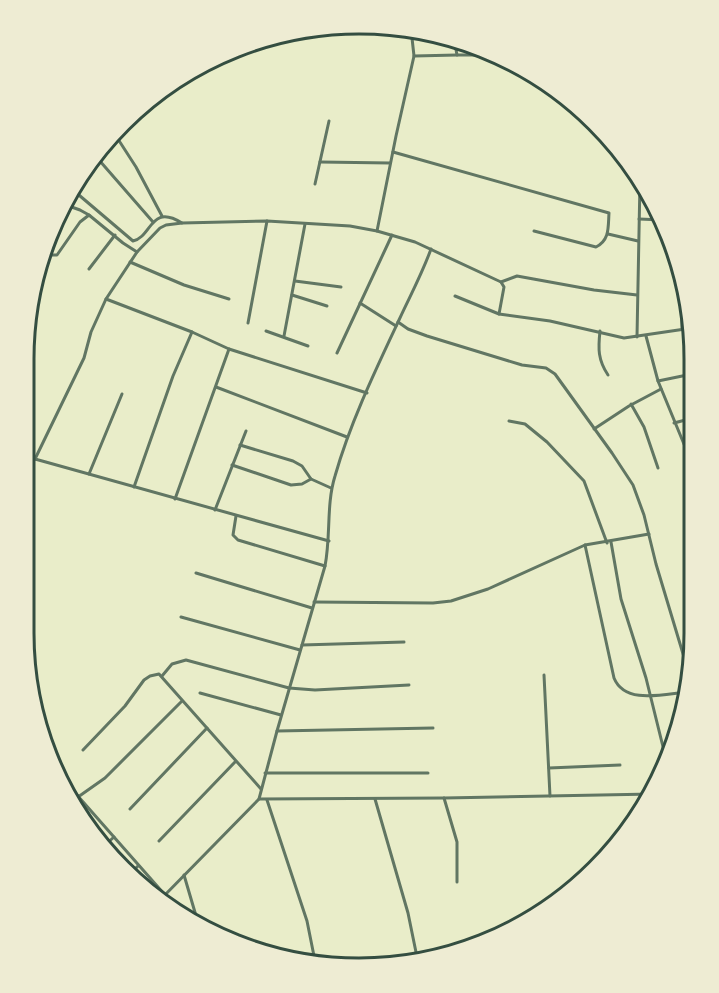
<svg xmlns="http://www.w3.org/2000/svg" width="719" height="993" font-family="'DejaVu Sans',sans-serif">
<rect width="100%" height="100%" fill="#e9edc9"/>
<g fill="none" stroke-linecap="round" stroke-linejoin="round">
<g stroke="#617663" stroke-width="3">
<path d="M455,44L457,55H487"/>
<path d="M414,56L457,55"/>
<path d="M116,136L136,167L162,216"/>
<path d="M104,148L97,158L99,160L153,222"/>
<path d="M393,152L609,213C608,227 610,240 596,247L534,231"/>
<path d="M320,162L390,163"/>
<path d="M315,184L329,121"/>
<path d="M73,190L133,241C152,237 150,203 182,223"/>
<path d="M66,205L80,210L89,215"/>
<path d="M639,219L663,220"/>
<path d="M377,231L396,136L414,56L411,29"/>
<path d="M608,234L638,241"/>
<path d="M43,255H57L80,222L89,215L123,243L137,252"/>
<path d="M130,262L184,285L229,299"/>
<path d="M89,269L115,235"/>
<path d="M682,277V329"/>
<path d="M295,281L341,287"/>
<path d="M292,295L327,306"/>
<path d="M455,296L499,314L550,321L624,338L692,328"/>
<path d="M106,299L192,332L229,349L367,393"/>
<path d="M360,303L396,326"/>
<path d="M499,314L504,287L501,282L517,276L594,290L637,295"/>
<path d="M398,322L408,329L427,336L522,365L546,368L555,374L612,453L633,485L644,515L656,564L690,677"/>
<path d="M248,323L267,221"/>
<path d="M266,331L308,346"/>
<path d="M600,331C598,349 598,360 608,375"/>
<path d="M284,336L305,224"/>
<path d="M646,336L658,381L693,466"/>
<path d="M637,337L640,181"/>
<path d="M337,353L392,235"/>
<path d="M658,381L692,374"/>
<path d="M216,387L347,437"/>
<path d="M631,404L644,427L658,468"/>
<path d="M509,421L525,424L547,442L584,481L607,543"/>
<path d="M674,423L693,418"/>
<path d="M594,429L629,406L661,389"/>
<path d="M240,445L293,461L302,466L311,479L331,488"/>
<path d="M35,459L329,541"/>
<path d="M232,465L291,485L302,484L311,479"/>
<path d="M24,469L35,459L84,358L91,332L106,299L137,252L160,228L166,225L182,223L267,221L350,226L377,231L415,242L501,282"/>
<path d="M89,474L122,394"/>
<path d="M134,487L173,376L192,332"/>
<path d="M175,499L229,349"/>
<path d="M215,510L246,431"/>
<path d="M236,516L233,535L238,540L325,566"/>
<path d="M611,542L621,599L646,678L667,763"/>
<path d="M585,545L614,678C625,705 664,694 687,692"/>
<path d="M196,573L312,608"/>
<path d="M314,602L433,603L451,601L488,589L585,545L649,534"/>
<path d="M181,617L300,650"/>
<path d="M302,645L404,642"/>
<path d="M544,675L550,796"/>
<path d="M162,676L172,664L186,660L289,688L315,690L409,685"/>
<path d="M200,693L281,715"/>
<path d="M277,731L433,728"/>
<path d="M83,750L125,706L144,680L150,676L159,674L261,789"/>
<path d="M549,768L620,765"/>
<path d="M265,773H428"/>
<path d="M62,778L165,895"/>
<path d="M78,797L105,778L182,701"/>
<path d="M444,798L457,842V882"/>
<path d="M259,799L444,798L653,794"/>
<path d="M375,799L408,913L418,962"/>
<path d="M267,800L307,921L316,966"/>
<path d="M130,809L207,728"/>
<path d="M78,815L87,807"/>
<path d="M159,841L235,762"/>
<path d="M104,846L114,837"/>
<path d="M129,875L138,866"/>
<path d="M184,875L199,926"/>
<path d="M160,900L259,799L277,731L325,566C331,536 326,505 335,476C350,423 376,369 399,320C410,296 422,274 431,249"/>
</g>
</g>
<path d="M0 0H719V993H0ZM359 34H359A325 325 0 0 1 684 359V633A325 325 0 0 1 359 958H359A325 325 0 0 1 34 633V359A325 325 0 0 1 359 34Z" fill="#eeecd3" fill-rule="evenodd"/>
<path fill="none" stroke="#344e41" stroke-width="3" d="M359 34H359A325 325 0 0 1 684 359V633A325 325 0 0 1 359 958H359A325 325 0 0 1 34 633V359A325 325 0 0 1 359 34Z"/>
</svg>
